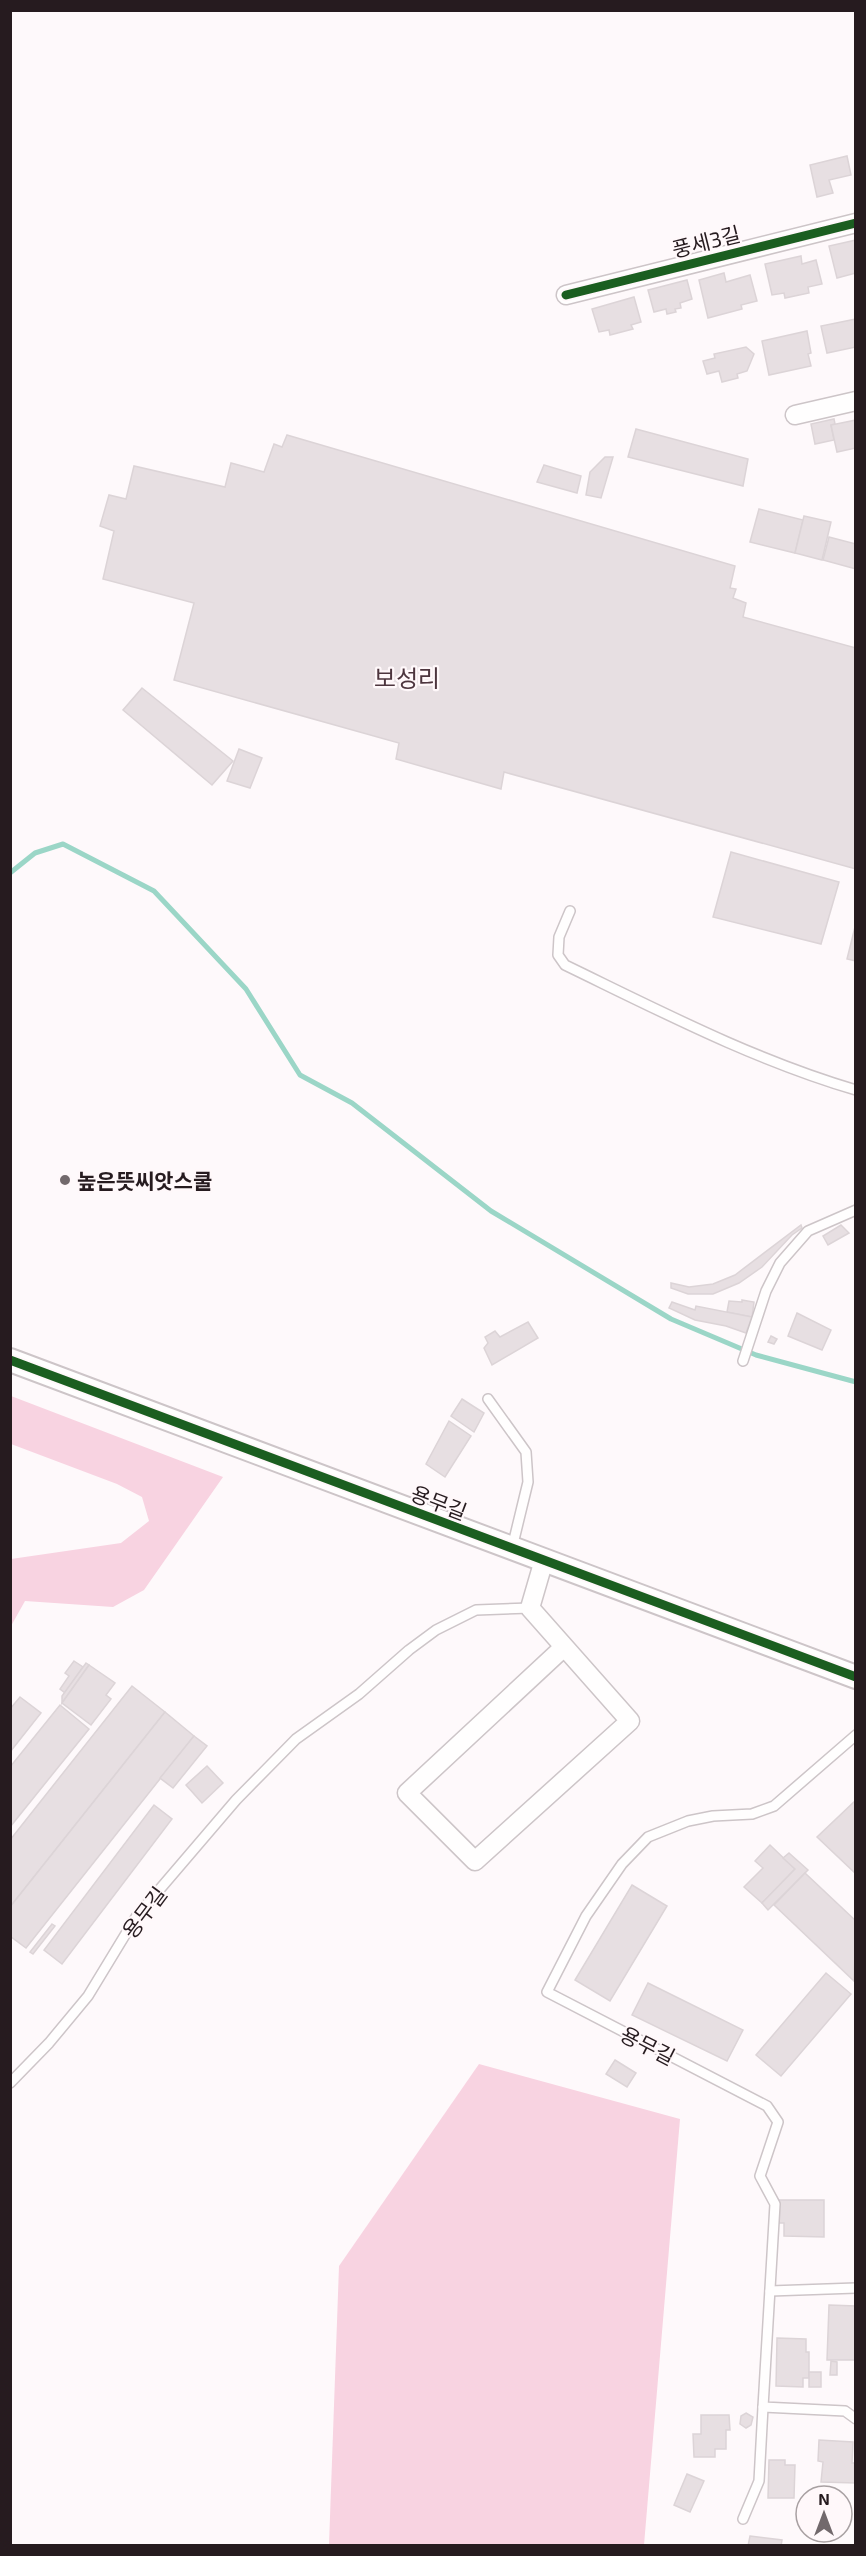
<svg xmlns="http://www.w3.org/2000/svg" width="866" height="2556" font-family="'Exo 2','Noto Sans KR',sans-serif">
<rect width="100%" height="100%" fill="#fef9fb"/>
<g fill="#f8d3e1">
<path d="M11,1396L223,1477L144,1590L113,1607L25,1601L11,1626V1559L121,1543L149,1521L142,1497L117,1484L11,1444Z"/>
<path d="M479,2064L680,2119L644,2545H329L339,2266Z"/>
</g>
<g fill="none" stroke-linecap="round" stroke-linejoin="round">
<path stroke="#9bd6c7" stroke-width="5" d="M10,873L35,853L63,844L154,891L246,989L300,1075L352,1103L491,1211L671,1319L756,1355L856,1382"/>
</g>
<g fill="#e7dfe2" stroke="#dcd4d7" stroke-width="1.5">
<path d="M847,156L851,175L829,180L833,193L817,197L810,165Z"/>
<path d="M856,240V273L837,278L829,246Z"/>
<path d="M801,256L802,264L816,260L822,284L808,287L809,293L785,298L784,293L772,295L765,264Z"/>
<path d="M724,273L726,282L750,275L757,301L741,305L742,309L708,318L699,280Z"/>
<path d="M687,280L692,299L680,303L681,308L675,309L676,312L667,314L666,309L654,312L648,290Z"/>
<path d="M634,297L641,322L631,325L633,329L610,335L609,330L599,332L592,309Z"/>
<path d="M856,319V347L827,353L821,326Z"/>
<path d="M807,331L811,353L808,354L811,366L769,375L762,341Z"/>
<path d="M746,347L754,354L747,371L737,374L738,378L722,382L719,371L707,374L703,361L715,358L714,354Z"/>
<path d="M834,419L835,424L831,425L834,440L815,444L811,424Z"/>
<path d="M856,420V448L837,452L831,425Z"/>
<path d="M636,429L748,459L743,486L628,457Z"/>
<path d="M287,435L735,566L730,588L736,589L733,598L746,603L743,617L856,648V869L504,772L501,789L396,759L399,743L174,680L194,603L103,579L114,531L100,526L109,495L126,499L134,466L225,487L231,463L264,472L274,444L282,447Z"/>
<path d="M605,457H613L601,498L586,495L590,472Z"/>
<path d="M544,465L581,476L577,493L537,482Z"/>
<path d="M759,509L803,520L795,553L750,542Z"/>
<path d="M804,516L831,522L822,560L795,553Z"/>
<path d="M829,537L856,544V569L823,560Z"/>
<path d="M142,688L233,761L212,785L123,710Z"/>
<path d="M239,749L262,758L250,788L227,781Z"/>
<path d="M731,852L839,882L821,944L713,917Z"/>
<path d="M856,923V961L847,959Z"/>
<path d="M801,1225L802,1228L792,1235L762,1267L739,1283L713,1294H688L671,1288V1283L689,1287L713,1284L735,1275Z"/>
<path d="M841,1225L849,1233L828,1245L823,1236Z"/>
<path d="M742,1300L754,1302L752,1317L727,1312L729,1301L742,1302Z"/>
<path d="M672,1302L695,1310L696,1306L752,1317L746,1333L726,1326L695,1320L669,1308Z"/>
<path d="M797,1313L831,1330L822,1350L788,1336Z"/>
<path d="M528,1322L538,1338L492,1365L484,1348L488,1343L485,1337L495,1331L500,1337Z"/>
<path d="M771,1336L777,1339L774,1344L768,1342Z"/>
<path d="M462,1399L484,1413L474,1432L451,1416Z"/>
<path d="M449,1421L471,1436L445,1477L426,1464Z"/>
<path d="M74,1661L83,1667L65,1693L60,1689L69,1676L65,1673Z"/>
<path d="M86,1663L89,1665L62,1703V1696Z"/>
<path d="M89,1665L115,1683L106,1695L111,1699L91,1725L62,1703Z"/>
<path d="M132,1686L165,1712L10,1907V1840Z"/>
<path d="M20,1697L41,1713L10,1752V1709Z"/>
<path d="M60,1705L89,1729L10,1827V1767Z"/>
<path d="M165,1712L194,1736L26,1948L10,1936V1907Z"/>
<path d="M194,1736L207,1746L173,1788L160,1778Z"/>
<path d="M207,1766L223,1783L202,1803L186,1785Z"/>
<path d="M856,1800V1874L817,1837Z"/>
<path d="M154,1805L172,1819L62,1964L44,1950Z"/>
<path d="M770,1845L795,1869L762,1903L744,1887L763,1868L755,1861Z"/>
<path d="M789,1853L808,1870L768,1910L762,1903L795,1869L783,1858Z"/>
<path d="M805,1873L856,1921L854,1981L774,1905Z"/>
<path d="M632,1885L667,1906L610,2001L575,1980Z"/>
<path d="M52,1924L55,1926L33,1954L30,1952Z"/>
<path d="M826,1973L851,1994L781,2076L756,2055Z"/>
<path d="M648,1983L743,2030L727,2061L632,2015Z"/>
<path d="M615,2060L636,2073L627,2087L606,2074Z"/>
<path d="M779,2200H824V2237L784,2236V2223H779Z"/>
<path d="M829,2305L856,2306V2360H827Z"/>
<path d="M777,2338L806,2339V2352H809V2378H803V2387L776,2386Z"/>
<path d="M831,2361L837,2362V2375H830Z"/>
<rect x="809" y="2372" width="12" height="15"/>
<path d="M746,2413L753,2417L751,2425L746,2428L740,2424L741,2416Z"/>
<path d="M701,2415H729L730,2430H726V2449H715V2457H694L693,2434H701Z"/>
<path d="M819,2440L853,2442L852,2463H856V2483L821,2482L823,2462L818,2461Z"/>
<path d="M769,2460H785V2465H795L794,2498H768Z"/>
<path d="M687,2474L704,2481L690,2512L674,2505Z"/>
<path d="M750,2536L782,2540L781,2546H748Z"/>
</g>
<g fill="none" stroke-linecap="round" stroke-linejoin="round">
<g stroke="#cdc5c8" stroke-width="12">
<g id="service">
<path d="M570,911L559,937L558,955L565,965C660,1011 754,1060 856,1090"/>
<path d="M743,1361L766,1291L780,1263L808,1231L856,1210"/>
<path d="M488,1399L526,1452L528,1482L512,1548"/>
<path d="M856,1735L774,1806L752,1814L713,1816L688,1821L648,1837L622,1864L586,1916L547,1992L767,2106L778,2122L760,2176L775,2204L763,2407L845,2411L856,2419"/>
<path d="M10,2083L49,2043L88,1996L136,1917L236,1800L296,1739L359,1694L409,1650L436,1630L476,1610L530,1608"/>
<path d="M770,2291L856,2288"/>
<path d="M743,2519L759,2481L763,2407"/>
</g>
</g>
<g stroke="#cdc5c8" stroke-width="21">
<g id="minor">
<path d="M566,295L856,223"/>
<path d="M795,415L856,401"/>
<path d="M544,1560L530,1608L630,1721L475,1861L407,1793L564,1647"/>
</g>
</g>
<g stroke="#cdc5c8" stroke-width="26">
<path id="tertiary" d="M10,1360L856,1677"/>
</g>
<use href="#service" stroke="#fffefe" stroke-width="9"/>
<use href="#minor" stroke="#fffefe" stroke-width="18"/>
<use href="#tertiary" stroke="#fffefe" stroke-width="22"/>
<g stroke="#fff8fa" stroke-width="13">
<g id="cycleway">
<path d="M566,295L856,223"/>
<path d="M10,1360L856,1677"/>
</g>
</g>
<use href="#cycleway" stroke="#1b5e20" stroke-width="9"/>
</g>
<circle fill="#72696c" stroke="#fff8fa" stroke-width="2" cx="65" cy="1180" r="6"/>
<g text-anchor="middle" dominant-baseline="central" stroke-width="4.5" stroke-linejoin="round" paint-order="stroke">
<g font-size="21" fill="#261b1f" stroke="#fff8fa">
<text transform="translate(706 241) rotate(-14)">풍세3길</text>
<text transform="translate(439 1502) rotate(21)">용무길</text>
<text transform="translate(144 1912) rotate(-53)">용무길</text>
<text transform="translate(648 2045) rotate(27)">용무길</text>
</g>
<g font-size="21" font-weight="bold" fill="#261b1f" stroke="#fff8fa" text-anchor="start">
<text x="77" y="1180">높은뜻씨앗스쿨</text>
</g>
<g font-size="24" fill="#4d353e" stroke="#fff8fa">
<text x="407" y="677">보성리</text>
</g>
</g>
<rect width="866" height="2556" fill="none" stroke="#261b1f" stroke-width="24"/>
<g transform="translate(824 2514)"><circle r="28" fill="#fff8fa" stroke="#a8a0a2" stroke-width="1.5"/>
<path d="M0-4.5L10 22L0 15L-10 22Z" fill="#72696c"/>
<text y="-9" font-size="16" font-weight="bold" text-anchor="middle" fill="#261b1f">N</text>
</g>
</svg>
